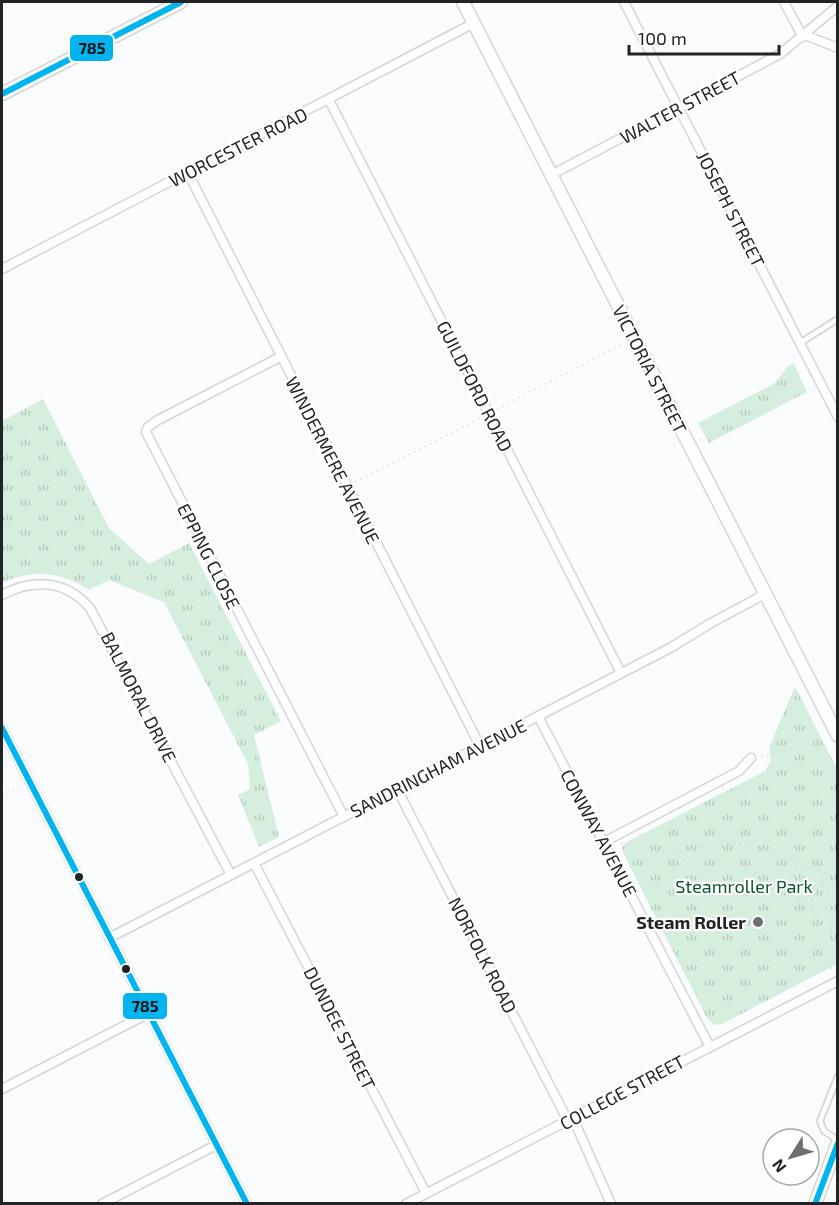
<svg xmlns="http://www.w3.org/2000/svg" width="839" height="1205" font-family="'Exo 2',sans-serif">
<defs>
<pattern id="park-tufts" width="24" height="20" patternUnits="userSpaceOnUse" patternTransform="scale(1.5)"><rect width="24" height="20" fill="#d5eede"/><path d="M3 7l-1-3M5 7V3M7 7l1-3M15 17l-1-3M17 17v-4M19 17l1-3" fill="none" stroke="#b7ccbe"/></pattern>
</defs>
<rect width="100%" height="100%" fill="#fafbfd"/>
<g fill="url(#park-tufts)">
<path d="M793,363L807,392L709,443L698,423L775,383L786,368Z"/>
<path d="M43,399L109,528L149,564L189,543L281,721L254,735L279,837L259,847L238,795L250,789L248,764L164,602L109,580L89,590C62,572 34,569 4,582L2,576V421Z"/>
<path d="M795,686L837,769V964L722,1024L714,1025L707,1018L624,855L622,847L627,842L765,771L771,760L769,748Z"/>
</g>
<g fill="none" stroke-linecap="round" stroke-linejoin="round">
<g stroke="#d4d5d7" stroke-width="8">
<g id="lane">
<path d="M800,343L838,319"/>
<path d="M838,1076L820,1121L824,1131L838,1140"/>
</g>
</g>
<g stroke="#d4d5d7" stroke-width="11">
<g id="street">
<path d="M624,2L838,417"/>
<path d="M784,2L803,37"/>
<path d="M805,35L838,48"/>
<path d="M329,100L621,673"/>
<path d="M188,173L480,746"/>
<path d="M551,175L780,54L838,6"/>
<path d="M2,269L474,23"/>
<path d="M280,357L158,420L148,427L146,432L344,817"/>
<path d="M2,595C33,578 66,580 90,608L231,875"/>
<path d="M538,716L710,1047"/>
<path d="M2,728L247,1204"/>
<path d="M397,789L568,1121"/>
<path d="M604,842L739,771L751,758"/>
<path d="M254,863L426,1193"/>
<path d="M109,938L670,648L711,623L765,594"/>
<path d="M2,1089L149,1013"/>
<path d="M573,1118L611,1204"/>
<path d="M102,1204L216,1145"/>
<path d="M406,1204L838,981"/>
</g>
</g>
<g stroke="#d4d5d7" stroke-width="15">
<g id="secondary">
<path d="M463,2L838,736"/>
<path d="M2,94L181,2"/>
<path d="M815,1204L838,1142"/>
</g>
</g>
<g stroke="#dcdcdd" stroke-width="1.5" stroke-dasharray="1.5 4.5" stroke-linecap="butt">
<path d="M497,409L623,344"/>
<path d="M700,440L769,404L800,373"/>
<path d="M355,482L479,419"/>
<path d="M761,756L775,754L823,739"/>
<path d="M2,795L20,786"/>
<path d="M621,843C640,850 665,854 686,851C693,849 700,846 708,844C720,842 733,843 745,845C778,849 805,871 838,876"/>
<path d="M673,852L697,869L762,934L775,943L808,956L832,969"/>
<path d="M794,863L800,878L811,889C812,903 812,922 824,932L838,931"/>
<path d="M800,879L797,885L799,902L811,901"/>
<path d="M821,887H827L831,931"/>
<path d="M812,889L821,887L823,875"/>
</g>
<use href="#lane" stroke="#fefeff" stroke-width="4.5"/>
<use href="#street" stroke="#fefeff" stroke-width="8"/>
<use href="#secondary" stroke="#fefeff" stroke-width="12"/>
<g stroke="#fff" stroke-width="10">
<g id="bus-1">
<path d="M2,94L181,2"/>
<path d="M2,728L247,1204"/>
<path d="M815,1204L838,1143"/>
</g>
</g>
<use href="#bus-1" stroke="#00b5ef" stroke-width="6"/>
</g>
<g fill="#222325" stroke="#fff" stroke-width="2">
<circle cx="79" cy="877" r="5"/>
<circle cx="126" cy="969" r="5"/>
</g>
<circle fill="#6e6f71" stroke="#fff" stroke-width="2" cx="758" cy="922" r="6"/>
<g text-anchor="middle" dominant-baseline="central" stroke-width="4.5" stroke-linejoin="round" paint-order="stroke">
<g font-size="18" fill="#222325" stroke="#fff">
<text transform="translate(680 107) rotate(-28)">WALTER STREET</text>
<text transform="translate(238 147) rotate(-27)">WORCESTER ROAD</text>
<text transform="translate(731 209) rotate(63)">JOSEPH STREET</text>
<text transform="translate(650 369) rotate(63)">VICTORIA STREET</text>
<text transform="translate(475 386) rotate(63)">GUILDFORD ROAD</text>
<text transform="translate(333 460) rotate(63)">WINDERMERE AVENUE</text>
<text transform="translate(209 556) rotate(63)">EPPING CLOSE</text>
<text transform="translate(139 697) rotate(63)">BALMORAL DRIVE</text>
<text transform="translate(438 768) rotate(-27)">SANDRINGHAM AVENUE</text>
<text transform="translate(599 833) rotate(62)">CONWAY AVENUE</text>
<text transform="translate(483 955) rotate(63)">NORFOLK ROAD</text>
<text transform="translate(340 1028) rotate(63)">DUNDEE STREET</text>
<text transform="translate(622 1092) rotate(-28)">COLLEGE STREET</text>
</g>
<g font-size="18" fill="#085530" stroke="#fff">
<text x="744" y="886">Steamroller Park</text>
</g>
<g font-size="18" font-weight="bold" fill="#222325" stroke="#fff" text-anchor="end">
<text x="746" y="922">Steam Roller</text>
</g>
</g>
<g stroke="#fff" stroke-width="2">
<rect x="69" y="34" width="45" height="28" rx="6" fill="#00b5ef"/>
<rect x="122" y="992" width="46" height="28" rx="6" fill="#00b5ef"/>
</g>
<g font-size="16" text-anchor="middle" font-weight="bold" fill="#111">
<text x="92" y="54">785</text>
<text x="145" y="1012">785</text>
</g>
<rect width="839" height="1205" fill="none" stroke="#222325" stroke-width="6"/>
<g transform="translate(791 1157) rotate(233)"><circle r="28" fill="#ffffff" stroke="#a7a7a8" stroke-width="1.5"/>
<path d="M0-4.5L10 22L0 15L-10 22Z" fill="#6e6f71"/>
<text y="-9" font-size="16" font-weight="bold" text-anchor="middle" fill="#222325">N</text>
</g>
<path d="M629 45v9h150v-9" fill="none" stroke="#222325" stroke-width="3"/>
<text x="638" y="45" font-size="18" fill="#222325" stroke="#ffffff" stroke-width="4.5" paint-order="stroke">100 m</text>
</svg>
